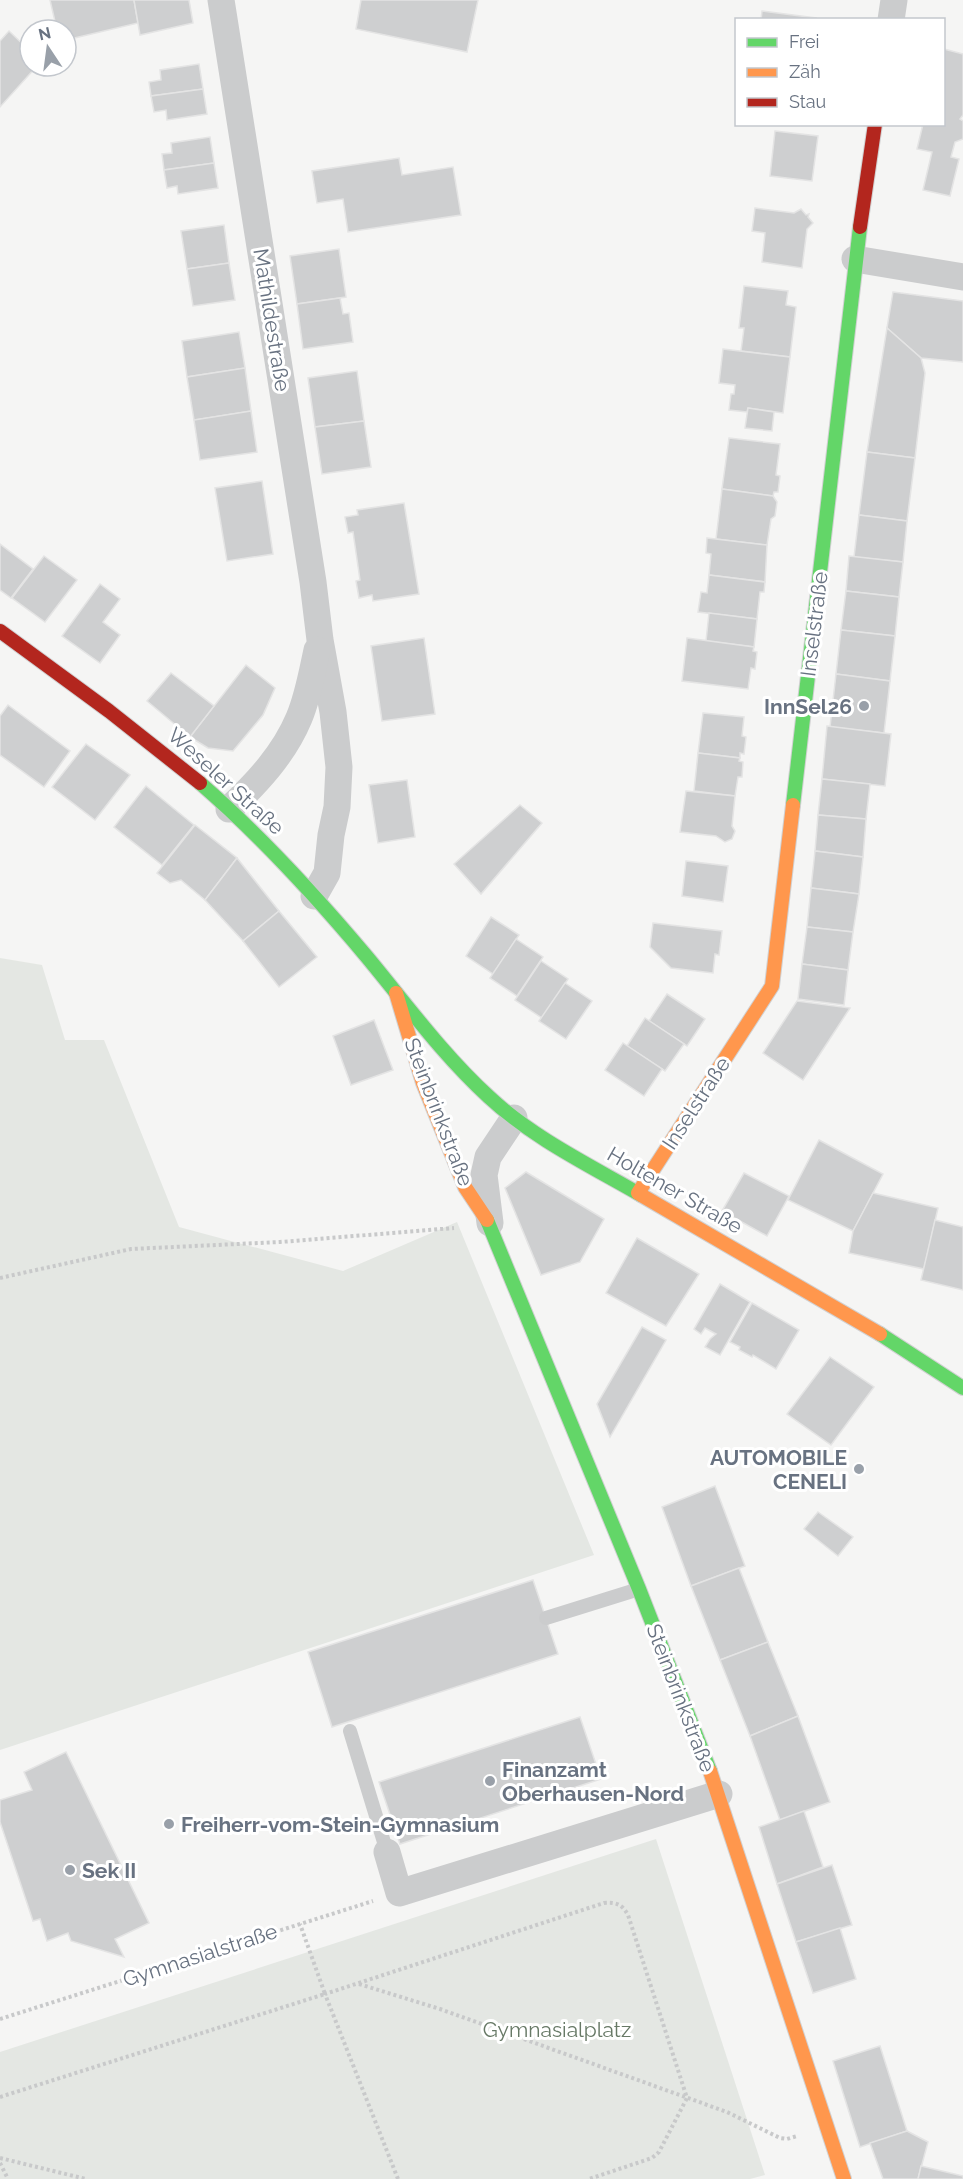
<svg xmlns="http://www.w3.org/2000/svg" width="963" height="2179" font-family="Raleway,sans-serif">
<rect width="100%" height="100%" fill="#f5f5f4"/>
<g fill="#e4e7e3">
<path d="M0,958L42,965L65,1040H104L179,1227L343,1271L457,1222L594,1555L0,1750Z"/>
<path d="M656,1839L765,2175L750,2179H0V2052Z"/>
</g>
<g fill="#cecfd0" stroke="#e4e4e4" stroke-width="1.5">
<path d="M50,0H134L138,23L66,40V30H57Z"/>
<path d="M134,0H189L193,23L140,35Z"/>
<path d="M361,0H478L467,52L356,29Z"/>
<path d="M762,11L816,18V20H761Z"/>
<path d="M9,31L30,51V66H37L0,107V41Z"/>
<path d="M944,49L963,54V115L960,119L963,121V139L955,142L951,157L959,159L950,196L923,190L932,152L917,149L923,124H944Z"/>
<path d="M199,64L203,89L151,96L149,82L161,80L160,70Z"/>
<path d="M203,89L207,114L167,120L166,110L154,112L151,96Z"/>
<path d="M775,131L818,136L812,181L770,176Z"/>
<path d="M210,137L214,163L164,170L162,154L172,153L171,143Z"/>
<path d="M399,158L402,175L453,167L461,215L348,232L343,199L317,203L312,171Z"/>
<path d="M214,163L218,188L178,194L177,186L167,188L164,170Z"/>
<path d="M755,208L794,213L801,209L806,215L809,214L808,217L813,223L807,229L802,268L762,262L765,233L752,231Z"/>
<path d="M224,225L229,263L187,269L181,231Z"/>
<path d="M339,249L346,297L297,304L290,256Z"/>
<path d="M229,263L235,300L193,306L187,269Z"/>
<path d="M744,286L788,291L786,305L796,307L790,357L741,351L744,328H739Z"/>
<path d="M893,292L963,301V362L921,358L887,328Z"/>
<path d="M340,298L343,314L349,313L353,342L303,349L297,304Z"/>
<path d="M887,328L921,358L925,373L915,458L867,452Z"/>
<path d="M239,332L245,368L187,377L182,341Z"/>
<path d="M723,349L790,357L783,413L748,408L747,412L729,410L731,394H734L735,385L719,383Z"/>
<path d="M245,368L251,411L194,420L187,377Z"/>
<path d="M357,371L364,421L315,427L308,378Z"/>
<path d="M748,408L774,412L772,431L745,428Z"/>
<path d="M251,411L257,452L200,460L194,420Z"/>
<path d="M364,421L371,467L322,474L315,427Z"/>
<path d="M729,438L780,444L776,475L780,476L778,492H774L773,496L722,489Z"/>
<path d="M867,452L915,458L907,521L859,515Z"/>
<path d="M262,481L273,554L227,561L215,488Z"/>
<path d="M722,489L773,496L777,502L775,516L771,519L767,545L716,539Z"/>
<path d="M404,503L419,594L373,601L372,595L359,598L356,581L360,580L353,532L348,533L345,517L358,515L357,510Z"/>
<path d="M859,515L907,521L903,562L854,557Z"/>
<path d="M707,538L767,545L765,582L709,575L711,554L706,553Z"/>
<path d="M0,544L33,569L11,598L0,590Z"/>
<path d="M44,556L77,580L45,622L12,598Z"/>
<path d="M849,556L903,562L899,597L846,591Z"/>
<path d="M709,575L765,582L764,592H760L757,619L698,612L701,592L707,593Z"/>
<path d="M100,584L120,599L103,622L120,635L100,663L62,636Z"/>
<path d="M846,591L899,597L895,636L841,630Z"/>
<path d="M709,613L757,619L754,647L706,641Z"/>
<path d="M841,630L895,636L890,681L836,674Z"/>
<path d="M424,638L435,714L382,721L371,646Z"/>
<path d="M687,638L754,647L753,651L757,652L755,669L751,668L748,689L682,681Z"/>
<path d="M246,665L275,688L263,715L233,751L208,748L190,737Z"/>
<path d="M171,673L214,706L190,737L147,701Z"/>
<path d="M836,674L890,681L884,733L830,727Z"/>
<path d="M8,705L70,751L44,787L0,755V716Z"/>
<path d="M703,713L744,717L742,736L746,737L744,754L740,753V758L698,753Z"/>
<path d="M827,726L891,734L885,786L822,779Z"/>
<path d="M86,744L130,775L95,820L52,787Z"/>
<path d="M698,753L740,758L739,761L743,762L742,777H738L735,796L694,791Z"/>
<path d="M822,779L870,784L866,819L818,815Z"/>
<path d="M407,780L415,837L378,843L369,785Z"/>
<path d="M146,786L194,825L162,865L114,827Z"/>
<path d="M686,791L735,796L732,826L735,831L732,839L725,842L716,836L680,832Z"/>
<path d="M520,805L542,823L481,894L454,864Z"/>
<path d="M818,815L866,819L863,857L815,851Z"/>
<path d="M195,825L237,858L205,900L181,880L170,883L157,873Z"/>
<path d="M815,851L863,857L859,894L811,888Z"/>
<path d="M237,858L279,911L243,941L205,900Z"/>
<path d="M686,861L728,866L723,902L682,896Z"/>
<path d="M811,888L859,894L853,932L807,927Z"/>
<path d="M279,911L317,957L279,987L243,941Z"/>
<path d="M491,917L519,935L493,974L466,956Z"/>
<path d="M653,923L722,931L719,955L715,954L713,973L671,968L650,947Z"/>
<path d="M807,927L853,932L848,970L802,964Z"/>
<path d="M516,939L543,957L517,996L490,978Z"/>
<path d="M541,961L568,979L542,1018L515,1000Z"/>
<path d="M802,964L848,970L844,1005L798,999Z"/>
<path d="M565,983L592,1001L566,1039L539,1021Z"/>
<path d="M667,994L705,1019L687,1046L649,1021Z"/>
<path d="M797,1001L850,1008L803,1080L763,1053Z"/>
<path d="M645,1018L684,1044L665,1071L627,1046Z"/>
<path d="M374,1020L393,1070L351,1085L333,1036Z"/>
<path d="M623,1043L662,1069L644,1096L605,1070Z"/>
<path d="M819,1140L883,1174L853,1231L788,1200Z"/>
<path d="M526,1172L604,1219L580,1262L541,1275L505,1188Z"/>
<path d="M744,1173L789,1196L767,1236L722,1211Z"/>
<path d="M873,1193L938,1208L924,1269L849,1253L853,1231Z"/>
<path d="M935,1220L963,1227V1290L921,1280Z"/>
<path d="M637,1238L699,1274L666,1326L606,1293Z"/>
<path d="M720,1284L750,1302L720,1355L705,1347L710,1339L716,1334L705,1328L701,1334L694,1329Z"/>
<path d="M752,1303L799,1330L776,1369L753,1355L752,1357L739,1350L740,1347L730,1342Z"/>
<path d="M642,1327L666,1340L610,1437L597,1404Z"/>
<path d="M830,1357L874,1387L831,1445L787,1414Z"/>
<path d="M715,1486L745,1566L691,1586L662,1507Z"/>
<path d="M818,1512L853,1537L838,1556L804,1529Z"/>
<path d="M739,1568L768,1642L720,1660L691,1586Z"/>
<path d="M533,1580L558,1654L332,1727L308,1652Z"/>
<path d="M768,1642L798,1716L750,1736L720,1660Z"/>
<path d="M798,1716L830,1802L780,1820L750,1736Z"/>
<path d="M580,1717L601,1779L400,1844L379,1782Z"/>
<path d="M66,1752L149,1923L115,1939L124,1957L71,1941L68,1933L47,1941L40,1919L33,1921L0,1822V1800L32,1790L24,1772Z"/>
<path d="M804,1811L823,1867L777,1884L759,1827Z"/>
<path d="M832,1865L852,1925L796,1942L777,1884Z"/>
<path d="M840,1928L856,1979L813,1993L796,1942Z"/>
<path d="M880,2046L907,2131L860,2147L833,2061Z"/>
<path d="M907,2131L928,2142L918,2179H883L870,2143Z"/>
<path d="M921,2166L963,2176V2179H918Z"/>
</g>
<g fill="none" stroke-linecap="round" stroke-linejoin="round">
<g stroke="#d1d1d2" stroke-width="16">
<g id="fast">
<path d="M200,783C261,836 315,895 367,957C406,1004 443,1055 489,1097C533,1138 589,1165 641,1195"/>
<path d="M793,805L860,227"/>
<path d="M487,1220L639,1589L710,1771"/>
<path d="M880,1334L963,1388"/>
</g>
</g>
<g stroke="#d1d1d2" stroke-width="16">
<g id="slow">
<path d="M396,993L423,1083L465,1187L487,1220"/>
<path d="M638,1193L772,986L793,805"/>
<path d="M641,1195L880,1334"/>
<path d="M710,1771L844,2179"/>
</g>
</g>
<g stroke="#d1d1d2" stroke-width="16">
<g id="jam">
<path d="M860,227L875,124"/>
<path d="M0,631L109,711L200,783"/>
</g>
</g>
<g stroke="#c8c9ca" stroke-width="4" stroke-dasharray="3 3" stroke-linecap="butt">
<path d="M0,1278L131,1249L280,1242L454,1228"/>
<path d="M359,1984L440,2009L727,2112L780,2138L787,2139L797,2136"/>
<path d="M0,2019L373,1901"/>
<path d="M0,2097L325,1994L300,1924"/>
<path d="M0,2158L86,2179"/>
<path d="M0,2163L8,2179"/>
<path d="M398,2179L325,1994L604,1903C616,1902 622,1904 628,1915L687,2098L659,2152L652,2158L589,2179"/>
</g>
<g stroke="#cbcccd" stroke-width="14">
<path d="M546,1618L639,1589"/>
<path d="M350,1731L387,1852"/>
</g>
<g stroke="#cbcccd" stroke-width="27">
<path d="M221,0L313,582L320,640L333,712L339,767L337,807L331,835L327,873L314,896"/>
<path d="M891,20L894,0"/>
<path d="M855,259L963,277"/>
<path d="M229,809C257,783 284,754 299,718C308,697 312,673 317,650"/>
<path d="M490,1223L484,1175L488,1157L514,1118"/>
<path d="M387,1852L399,1893L719,1794"/>
</g>
<use href="#fast" stroke="#63d668" stroke-width="14"/>
<use href="#slow" stroke="#ff974d" stroke-width="14"/>
<use href="#jam" stroke="#b3261e" stroke-width="14"/>
</g>
<g fill="#99a0a9" stroke="#fff" stroke-width="2">
<circle cx="864" cy="706" r="6"/>
<circle cx="859" cy="1469" r="6"/>
<circle cx="490" cy="1781" r="6"/>
<circle cx="169" cy="1824" r="6"/>
<circle cx="70" cy="1870" r="6"/>
</g>
<g text-anchor="middle" dominant-baseline="central" stroke-width="6" stroke-linejoin="round" paint-order="stroke">
<g font-size="21" fill="#687281" stroke="#fff">
<text transform="translate(272 320) rotate(81)">Mathildestraße</text>
<text transform="translate(814 624) rotate(-83)">Inselstraße</text>
<text transform="translate(226 781) rotate(42)">Weseler Straße</text>
<text transform="translate(696 1103) rotate(-57)">Inselstraße</text>
<text transform="translate(439 1112) rotate(69)">Steinbrinkstraße</text>
<text transform="translate(675 1190) rotate(30)">Holtener Straße</text>
<text transform="translate(681 1698) rotate(69)">Steinbrinkstraße</text>
<text transform="translate(200 1955) rotate(-18)">Gymnasialstraße</text>
</g>
<g font-size="21" font-weight="bold" fill="#687281" stroke="#fff" text-anchor="start">
<text x="852" y="706" text-anchor="end">InnSel26</text>
<text x="847" y="1457" text-anchor="end">AUTOMOBILE<tspan x="847" dy="24">CENELI</tspan></text>
<text x="502" y="1769">Finanzamt<tspan x="502" dy="24">Oberhausen-Nord</tspan></text>
<text x="181" y="1824">Freiherr-vom-Stein-Gymnasium</text>
<text x="82" y="1870">Sek II</text>
</g>
<g font-size="21" fill="#677966" stroke="#fff">
<text x="557" y="2029">Gymnasialplatz</text>
</g>
</g>
<rect x="735" y="18" width="210" height="108" fill="#ffffff" stroke="#c3c7cd" stroke-width="1.5"/>
<rect x="747" y="38" width="30" height="9" fill="#63d668" stroke="#c3c7cd" stroke-width="1.5"/>
<text x="789" y="48" font-size="18" fill="#687281">Frei</text>
<rect x="747" y="68" width="30" height="9" fill="#ff974d" stroke="#c3c7cd" stroke-width="1.5"/>
<text x="789" y="78" font-size="18" fill="#687281">Zäh</text>
<rect x="747" y="98" width="30" height="9" fill="#b3261e" stroke="#c3c7cd" stroke-width="1.5"/>
<text x="789" y="108" font-size="18" fill="#687281">Stau</text>
<g transform="translate(48 48) rotate(347)"><circle r="28" fill="#ffffff" stroke="#c3c7cd" stroke-width="1.5"/>
<path d="M0-4.5L10 22L0 15L-10 22Z" fill="#99a0a9"/>
<text y="-9" font-size="16" font-weight="bold" text-anchor="middle" fill="#687281">N</text>
</g>
</svg>
